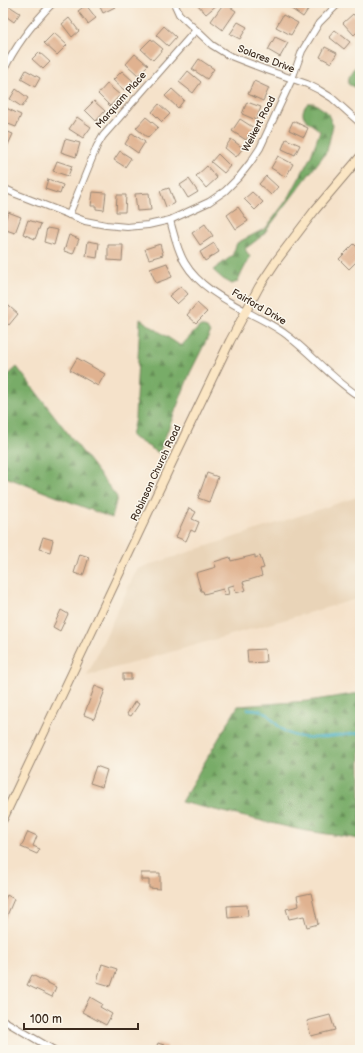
<svg xmlns="http://www.w3.org/2000/svg" width="363" height="1053" font-family="'Balsamiq Sans',sans-serif">
<defs>
<pattern id="forest-firs" width="22" height="20" patternUnits="userSpaceOnUse"><rect width="22" height="20" fill="#78ac68"/><path d="M5 1l3.5 6h-7zM16 11l3.5 6h-7z" fill="#648c55"/></pattern>
</defs>
<rect width="100%" height="100%" fill="#fbf7ec"/>
<filter id="ink" filterUnits="userSpaceOnUse"><feTurbulence type="fractalNoise" baseFrequency=".025" numOctaves="2"/><feDisplacementMap in="SourceGraphic" scale="8" xChannelSelector="R" yChannelSelector="G"/><feConvolveMatrix kernelMatrix="1 2 1 2 8 2 1 2 1" color-interpolation-filters="sRGB"/></filter>
<filter id="wash" filterUnits="userSpaceOnUse"><feTurbulence type="fractalNoise" baseFrequency=".012" numOctaves="4" result="noise"/><feDisplacementMap in="SourceGraphic" scale="16" xChannelSelector="R" yChannelSelector="G"/><feGaussianBlur stdDeviation="0.9" result="paint"/><feColorMatrix in="noise" values="0 0 0 0 0 0 0 0 0 0 0 0 0 0 0 0 0 1.4 0 .05"/><feComposite in="paint" operator="in"/></filter>
<g filter="url(#wash)">
<rect width="100%" height="100%" fill="#f5e2ca"/>
<path fill="#e9d4b8" d="M360,496V598L87,676L137,569Z"/>
<g fill="url(#forest-firs)" stroke="#5a6b43">
<path d="M360,60V90L348,84L349,77Z"/>
<path d="M308,103H314L327,112L333,125L327,151L262,236L245,249L250,257L237,282L232,284L223,279L213,270L232,256L237,243L266,228L289,197L311,156L320,131C310,122 295,117 308,103Z"/>
<path d="M140,319L181,346L200,326L207,328L210,333L190,373L159,453L131,436L135,418Z"/>
<path d="M17,367L117,497L112,518L3,476V380Z"/>
<path d="M360,693V839L301,830L181,802L238,706L308,701Z"/>
</g>
<g fill="none" stroke-linecap="round" stroke-linejoin="round">
<path stroke="#45aec4" stroke-width="2.5" d="M248,709C253,709 261,709 266,713C273,719 277,727 286,732C304,743 340,735 360,733"/>
</g>
<g id="blocks">
<g fill="#e0b290">
<path d="M98,3H114L115,7L103,13Z"/>
<path d="M196,3H217L218,4L206,14Z"/>
<path d="M224,3L236,11L223,30L211,21Z"/>
<path d="M294,3H302L309,8L303,17L290,8Z"/>
<path d="M6,4L20,13L14,22L3,14V9Z"/>
<path d="M86,5L96,18L88,24L78,11Z"/>
<path d="M353,14L360,22V29L354,35L343,23Z"/>
<path d="M283,15L298,23L291,35L276,27Z"/>
<path d="M69,18L79,31L72,37L62,24Z"/>
<path d="M238,22L247,27L240,39L230,34Z"/>
<path d="M164,26L176,37L168,46L156,35Z"/>
<path d="M335,30L350,42L344,49L329,37Z"/>
<path d="M54,33L67,45L57,55L44,43Z"/>
<path d="M275,37L288,43L280,57L268,50Z"/>
<path d="M151,39L163,49L153,60L141,49Z"/>
<path d="M325,47L337,53L331,63L320,57Z"/>
<path d="M39,52L50,62L43,69L32,59Z"/>
<path d="M135,54L148,65L138,75L126,64Z"/>
<path d="M199,59L214,69L207,79L192,69Z"/>
<path d="M26,70L40,78L35,87L21,79Z"/>
<path d="M122,71L133,81L124,90L113,80Z"/>
<path d="M188,71L201,82L193,93L179,82Z"/>
<path d="M254,81L269,88L263,101L248,94Z"/>
<path d="M107,84L120,95L110,106L98,94Z"/>
<path d="M16,89L28,98L22,107L10,99Z"/>
<path d="M172,89L184,100L178,108L165,96Z"/>
<path d="M94,101L105,111L96,121L85,110Z"/>
<path d="M247,102L261,107L256,120L242,114Z"/>
<path d="M159,104L170,114L162,122L152,112Z"/>
<path d="M6,108L21,115L16,127L3,122V115Z"/>
<path d="M77,117L91,127L83,138L69,129Z"/>
<path d="M146,117L158,127L148,138L136,128Z"/>
<path d="M240,119L254,128L246,140L232,131Z"/>
<path d="M293,121L308,128L304,137L289,130Z"/>
<path d="M3,130L13,134L7,147L3,145Z"/>
<path d="M132,133L145,142L138,153L125,144Z"/>
<path d="M65,139L80,143L76,157L61,152Z"/>
<path d="M231,139L243,148L236,157L225,148Z"/>
<path d="M286,139L300,145L295,155L282,149Z"/>
<path d="M120,151L131,158L125,167L114,160Z"/>
<path d="M218,154L230,166L224,173L211,162Z"/>
<path d="M278,156L293,164L286,177L271,168Z"/>
<path d="M57,161L72,166L68,176L53,171Z"/>
<path d="M207,166L217,178L206,188L196,176Z"/>
<path d="M266,176L278,187L271,195L259,184Z"/>
<path d="M48,179L63,185L60,194L45,189Z"/>
<path d="M189,179L198,192L188,198L180,185Z"/>
<path d="M169,188L175,203L166,207L160,191Z"/>
<path d="M93,192L106,193L104,210L96,209V206H91Z"/>
<path d="M252,192L263,202L255,210L244,199Z"/>
<path d="M149,193L151,210L137,211L135,194Z"/>
<path d="M117,195H126L125,212H116Z"/>
<path d="M238,207L248,221L236,229L227,215Z"/>
<path d="M8,212L21,217L15,233L3,229V226Z"/>
<path d="M28,220L41,224L35,239L23,234Z"/>
<path d="M205,224L213,236L200,245L192,233Z"/>
<path d="M47,228L58,230L54,245L44,242Z"/>
<path d="M69,235L79,239L73,254L64,251Z"/>
<path d="M88,241L99,243L97,258L86,256Z"/>
<path d="M214,243L219,252L205,261L200,252Z"/>
<path d="M160,244L163,255L149,259L145,249Z"/>
<path d="M354,244L360,250V258L349,269L339,259Z"/>
<path d="M108,245H123L122,261L108,260Z"/>
<path d="M167,263L172,277L156,283L150,269Z"/>
<path d="M181,286L188,294L177,304L169,296Z"/>
<path d="M3,301L18,314L9,325L3,320Z"/>
<path d="M197,303L207,312L196,323L187,315Z"/>
<path d="M77,358L105,374L98,386L70,370Z"/>
<path d="M207,473L218,477L209,502L198,498Z"/>
<path d="M189,508L196,512L192,519L199,522L195,532L191,530L186,541L176,537Z"/>
<path d="M43,537L53,540L50,552L39,549Z"/>
<path d="M80,554L89,557L83,576L74,573Z"/>
<path d="M255,555V558L260,556L264,568L260,569L262,576L243,582L246,590L236,593L234,585L227,587L229,594L224,595L223,589L204,594L203,591H201L196,573L216,567L214,562L230,557L231,561Z"/>
<path d="M61,610L68,614L60,631L53,627Z"/>
<path d="M265,649L266,662L248,663L247,650Z"/>
<rect x="123" y="674" width="8" height="6"/>
<path d="M95,686L105,690L94,719L84,715Z"/>
<path d="M135,701L139,704L131,716L127,714Z"/>
<path d="M96,766L107,770L102,787L90,783Z"/>
<path d="M28,832L37,836L33,846L40,849L37,854L21,847Z"/>
<path d="M141,873H160V889L149,888V880H141Z"/>
<path d="M311,893L318,924L307,927L304,916L289,919L286,909L299,906L297,896Z"/>
<path d="M7,895L14,899L3,925V898L5,899Z"/>
<path d="M247,905L248,916L228,918L227,906Z"/>
<path d="M102,964L117,969L111,986L97,982Z"/>
<path d="M32,975L56,987L52,997L27,985Z"/>
<path d="M90,997L102,1004L100,1007L112,1014L106,1025L82,1012Z"/>
<path d="M330,1015L335,1030L311,1036L307,1021Z"/>
<path d="M158,1043L167,1046L165,1050H155Z"/>
<path d="M179,1047L193,1049V1050H179Z"/>
</g>
</g>
</g>
<g filter="url(#ink)">
<use href="#blocks" fill-opacity="0" stroke="#988674" stroke-width="1"/>
<g fill="none" stroke-linecap="round" stroke-linejoin="round">
<g stroke="#988674" stroke-width="8">
<g id="street">
<path d="M174,3L179,14L196,30L212,45L228,55L264,69L307,84L319,90L332,98L360,123"/>
<path d="M3,72C15,46 33,23 53,3"/>
<path d="M3,188L16,194L85,221L106,225L127,227L148,225L170,220L209,202L225,191L239,177L250,163L260,148L292,79L302,51L319,23L339,3"/>
<path d="M69,215L97,146L103,136L196,30"/>
<path d="M170,220C174,234 177,250 185,263C199,287 227,301 251,314C264,321 277,327 288,336C313,355 333,380 360,397"/>
<path d="M3,1020L54,1050"/>
</g>
</g>
<g stroke="#988674" stroke-width="10">
<path id="secondary" d="M3,819L174,458L230,341L259,287L277,260L315,210L360,157"/>
</g>
<use href="#street" stroke="#fff" stroke-width="6"/>
<use href="#secondary" stroke="#fbe6c4" stroke-width="8"/>
</g>
</g>
<g text-anchor="middle" dominant-baseline="central" stroke-width="3" stroke-linejoin="round" paint-order="stroke">
<g font-size="10" fill="#3b2a1e" stroke="#fbf7ec">
<text transform="translate(266 59) rotate(21)">Solares Drive</text>
<text transform="translate(121 100) rotate(-49)">Marquam Place</text>
<text transform="translate(259 124) rotate(-63)">Weikert Road</text>
<text transform="translate(259 307) rotate(30)">Fairford Drive</text>
<text transform="translate(156 473) rotate(-65)">Robinson Church Road</text>
</g>
</g>
<rect width="363" height="1053" fill="none" stroke="#fbf7ec" stroke-width="16"/>
<path d="M24 1023v6h114v-6" fill="none" stroke="#3b2a1e" stroke-width="2"/>
<text x="30" y="1023" font-size="12" fill="#3b2a1e" stroke="#fbf7ec" stroke-width="3" paint-order="stroke">100 m</text>
</svg>
